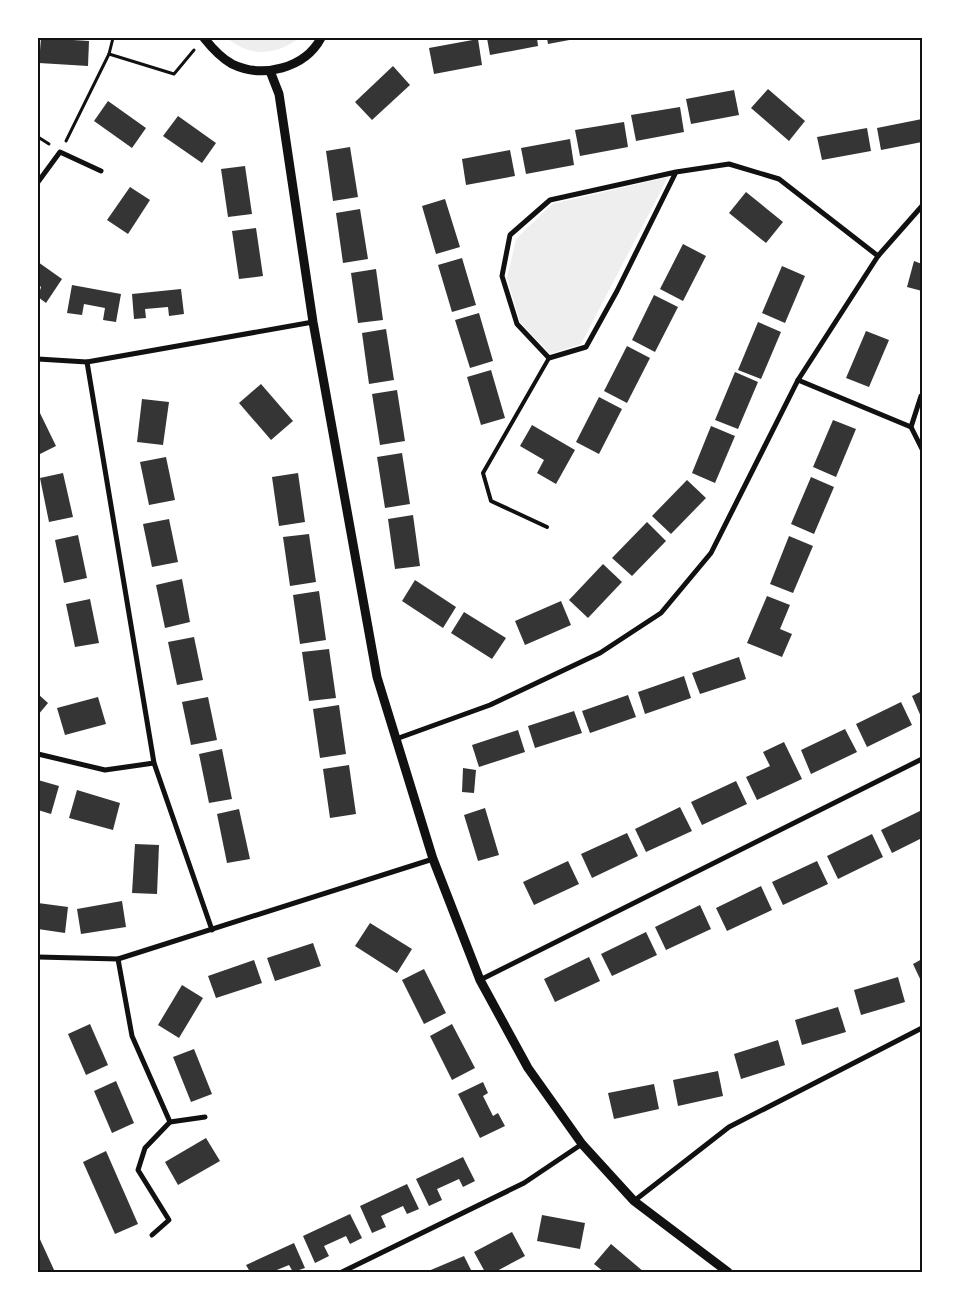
<svg xmlns="http://www.w3.org/2000/svg" width="960" height="1310" font-family="Figtree,sans-serif">
<rect width="100%" height="100%" fill="#fff"/>
<g fill="#eee">
<path d="M227,38H299C275,56 250,57 227,38Z"/>
<path d="M668,177L581,344L550,354L520,322L507,278L516,239L552,204Z"/>
</g>
<g fill="#353535">
<path d="M41,38L89,41L88,66L39,63Z"/>
<path d="M487,38H537L538,46L490,55Z"/>
<path d="M547,38H580L548,44Z"/>
<path d="M478,39L482,65L434,74L429,48Z"/>
<path d="M393,66L410,85L372,120L355,102Z"/>
<path d="M768,89L805,121L789,141L751,108Z"/>
<path d="M734,90L739,115L691,124L686,99Z"/>
<path d="M108,101L146,128L132,148L94,121Z"/>
<path d="M680,107L684,132L636,141L631,115Z"/>
<path d="M178,116L216,143L202,163L163,136Z"/>
<path d="M922,119V142L881,150L877,128Z"/>
<path d="M624,122L628,147L580,156L575,130Z"/>
<path d="M867,128L871,151L822,160L817,137Z"/>
<path d="M570,139L574,165L526,174L521,148Z"/>
<path d="M350,147L358,197L333,201L326,151Z"/>
<path d="M510,150L515,176L466,185L462,159Z"/>
<path d="M245,166L252,214L228,217L221,169Z"/>
<path d="M130,187L150,200L128,234L107,220Z"/>
<path d="M746,192L783,222L766,243L729,213Z"/>
<path d="M445,199L460,247L436,254L422,206Z"/>
<path d="M360,209L368,259L343,263L336,213Z"/>
<path d="M256,228L263,276L239,279L232,231Z"/>
<path d="M683,244L706,256L683,301L660,289Z"/>
<path d="M462,258L476,305L452,312L438,265Z"/>
<path d="M914,261L922,264V291L907,287Z"/>
<path d="M38,262L62,279L46,303L38,297L41,287L38,284Z"/>
<path d="M782,266L805,276L785,323L762,313Z"/>
<path d="M376,269L383,320L358,323L351,273Z"/>
<path d="M72,285L121,294L116,322L103,320L105,308L84,304L82,315L67,313Z"/>
<path d="M181,289L184,314L169,316L168,307L145,309L146,318L134,319L132,294Z"/>
<path d="M654,295L678,307L655,352L632,340Z"/>
<path d="M479,313L493,361L470,368L455,320Z"/>
<path d="M758,322L781,332L761,379L738,370Z"/>
<path d="M386,329L394,380L369,384L362,333Z"/>
<path d="M866,331L889,340L869,387L846,378Z"/>
<path d="M627,346L650,358L627,403L604,391Z"/>
<path d="M491,370L505,418L481,425L467,377Z"/>
<path d="M735,372L758,382L738,429L715,420Z"/>
<path d="M261,384L293,421L271,440L239,403Z"/>
<path d="M397,390L405,441L380,445L372,394Z"/>
<path d="M599,397L622,409L599,454L576,442Z"/>
<path d="M142,399L169,402L163,445L137,442Z"/>
<path d="M38,409L56,446L38,455Z"/>
<path d="M833,420L856,429L836,477L813,467Z"/>
<path d="M532,425L575,450L556,484L537,473L544,460L520,446Z"/>
<path d="M711,426L735,436L715,483L692,473Z"/>
<path d="M402,453L410,504L385,508L377,457Z"/>
<path d="M166,457L175,500L149,505L140,462Z"/>
<path d="M63,473L73,517L49,522L40,478Z"/>
<path d="M298,473L305,522L279,526L272,477Z"/>
<path d="M811,477L834,487L814,534L791,524Z"/>
<path d="M687,480L706,498L671,534L652,516Z"/>
<path d="M413,515L420,566L395,569L388,519Z"/>
<path d="M169,519L178,562L152,567L143,524Z"/>
<path d="M647,522L666,541L632,576L612,558Z"/>
<path d="M309,534L316,582L290,586L283,537Z"/>
<path d="M78,535L87,578L64,583L55,540Z"/>
<path d="M789,536L813,546L793,593L770,584Z"/>
<path d="M603,564L622,582L588,618L569,600Z"/>
<path d="M182,579L190,622L165,628L156,585Z"/>
<path d="M415,580L456,607L443,628L402,601Z"/>
<path d="M319,591L326,640L300,644L293,595Z"/>
<path d="M767,596L790,605L780,629L792,634L782,657L747,643Z"/>
<path d="M90,599L99,643L75,647L66,604Z"/>
<path d="M561,601L571,625L525,645L515,621Z"/>
<path d="M464,612L506,638L492,659L451,633Z"/>
<path d="M194,637L203,680L177,685L168,642Z"/>
<path d="M329,649L336,698L309,701L302,652Z"/>
<path d="M739,657L746,679L700,694L692,673Z"/>
<path d="M684,676L691,698L645,714L638,692Z"/>
<path d="M922,691V719L912,696Z"/>
<path d="M38,694L48,703L38,715Z"/>
<path d="M628,695L636,717L590,733L582,711Z"/>
<path d="M98,697L106,724L65,735L57,708Z"/>
<path d="M208,697L217,740L191,745L182,702Z"/>
<path d="M901,702L912,725L867,747L856,724Z"/>
<path d="M339,705L346,754L320,758L313,709Z"/>
<path d="M574,711L582,733L535,748L528,726Z"/>
<path d="M845,729L857,752L811,774L801,750Z"/>
<path d="M518,730L525,752L479,767L472,745Z"/>
<path d="M784,742L802,779L757,800L746,777L770,766L763,752Z"/>
<path d="M222,749L232,799L209,803L199,754Z"/>
<path d="M349,765L356,814L330,818L323,769Z"/>
<path d="M463,768L476,770L474,793L462,792Z"/>
<path d="M38,780L59,786L51,814L38,810Z"/>
<path d="M736,781L747,804L702,825L691,802Z"/>
<path d="M77,790L120,803L113,830L69,818Z"/>
<path d="M680,807L692,831L646,852L635,829Z"/>
<path d="M485,808L499,855L478,861L464,815Z"/>
<path d="M239,809L250,859L227,863L217,814Z"/>
<path d="M922,810V838L892,853L881,830Z"/>
<path d="M627,833L638,856L592,878L581,854Z"/>
<path d="M872,834L883,857L838,879L827,856Z"/>
<path d="M135,844L159,845L157,894L132,893Z"/>
<path d="M568,861L579,884L534,905L523,882Z"/>
<path d="M817,861L828,884L783,905L772,882Z"/>
<path d="M761,886L772,910L727,931L716,908Z"/>
<path d="M122,901L126,927L81,934L77,909Z"/>
<path d="M38,903L68,907L65,933L38,929Z"/>
<path d="M700,905L711,929L666,950L655,927Z"/>
<path d="M370,923L412,949L397,973L355,946Z"/>
<path d="M646,932L657,955L612,976L601,954Z"/>
<path d="M313,943L321,966L275,981L267,958Z"/>
<path d="M589,957L600,981L555,1002L544,979Z"/>
<path d="M922,959V983L913,964Z"/>
<path d="M254,960L262,983L216,998L208,976Z"/>
<path d="M424,969L446,1013L424,1024L402,980Z"/>
<path d="M898,977L905,1002L861,1015L854,990Z"/>
<path d="M182,985L203,998L179,1038L158,1025Z"/>
<path d="M838,1007L846,1032L802,1045L795,1020Z"/>
<path d="M90,1024L108,1065L86,1075L68,1034Z"/>
<path d="M452,1024L475,1068L452,1080L430,1036Z"/>
<path d="M778,1040L785,1065L741,1079L734,1054Z"/>
<path d="M194,1049L212,1094L191,1102L173,1057Z"/>
<path d="M718,1071L723,1096L678,1106L673,1080Z"/>
<path d="M116,1081L134,1123L112,1133L94,1091Z"/>
<path d="M483,1082L488,1093L483,1096L493,1116L498,1113L505,1126L480,1138L458,1094Z"/>
<path d="M654,1084L659,1109L614,1119L608,1093Z"/>
<path d="M206,1138L220,1161L178,1185L165,1162Z"/>
<path d="M106,1151L138,1224L115,1234L83,1162Z"/>
<path d="M463,1157L475,1181L463,1187L459,1179L437,1189L442,1200L429,1206L416,1179Z"/>
<path d="M407,1184L419,1209L407,1214L403,1206L381,1216L386,1227L372,1233L360,1206Z"/>
<path d="M350,1214L362,1238L350,1244L346,1236L324,1246L329,1256L315,1263L303,1236Z"/>
<path d="M542,1215L585,1223L580,1249L537,1241Z"/>
<path d="M512,1232L525,1256L495,1272H485L474,1252Z"/>
<path d="M38,1235L55,1272H38Z"/>
<path d="M294,1243L305,1268L293,1272L289,1265L272,1272H250L246,1265Z"/>
<path d="M611,1244L644,1272H604L594,1264Z"/>
<path d="M464,1256L472,1272H426Z"/>
</g>
<g fill="none" stroke-linecap="round" stroke-linejoin="round">
<g stroke="#111" stroke-width="3">
<path d="M109,54L174,74L194,50"/>
<path d="M38,137L49,144"/>
<path d="M66,141L109,54L113,38"/>
</g>
<path stroke="#111" stroke-width="4" d="M547,527L491,501L483,473L549,358"/>
<g stroke="#111" stroke-width="5">
<path d="M676,172L617,291L586,347L549,358L517,324L502,276L510,235L550,200L676,172L729,164L779,179L878,256"/>
<path d="M38,182L60,152L101,171"/>
<path d="M38,359L87,362L313,322"/>
<path d="M87,362L154,763L212,930"/>
<path d="M798,380L911,427"/>
<path d="M921,396L911,427L922,449"/>
<path d="M396,739L490,705L600,653L661,613L711,553L798,380L878,256L922,206"/>
<path d="M38,754L105,770L154,763"/>
<path d="M38,957L118,959L433,859"/>
<path d="M118,959L132,1036L170,1122L205,1117"/>
<path d="M480,980L922,759"/>
<path d="M634,1201L729,1127L922,1028"/>
<path d="M152,1235L169,1220L138,1170L145,1148L170,1122"/>
<path d="M342,1272L524,1183L582,1144"/>
</g>
<g stroke="#111" stroke-width="9">
<path d="M204,38C212,48 221,58 232,64C263,79 305,68 321,38"/>
<path d="M270,71L279,94L313,322L377,677L433,859L480,980L528,1068L582,1144L634,1201L728,1272"/>
</g>
</g>
<rect width="960" height="1310" fill="none" stroke="#ffffff" stroke-width="78"/>
<rect x="39" y="39" width="882" height="1232" fill="none" stroke="#111" stroke-width="2"/>
</svg>
